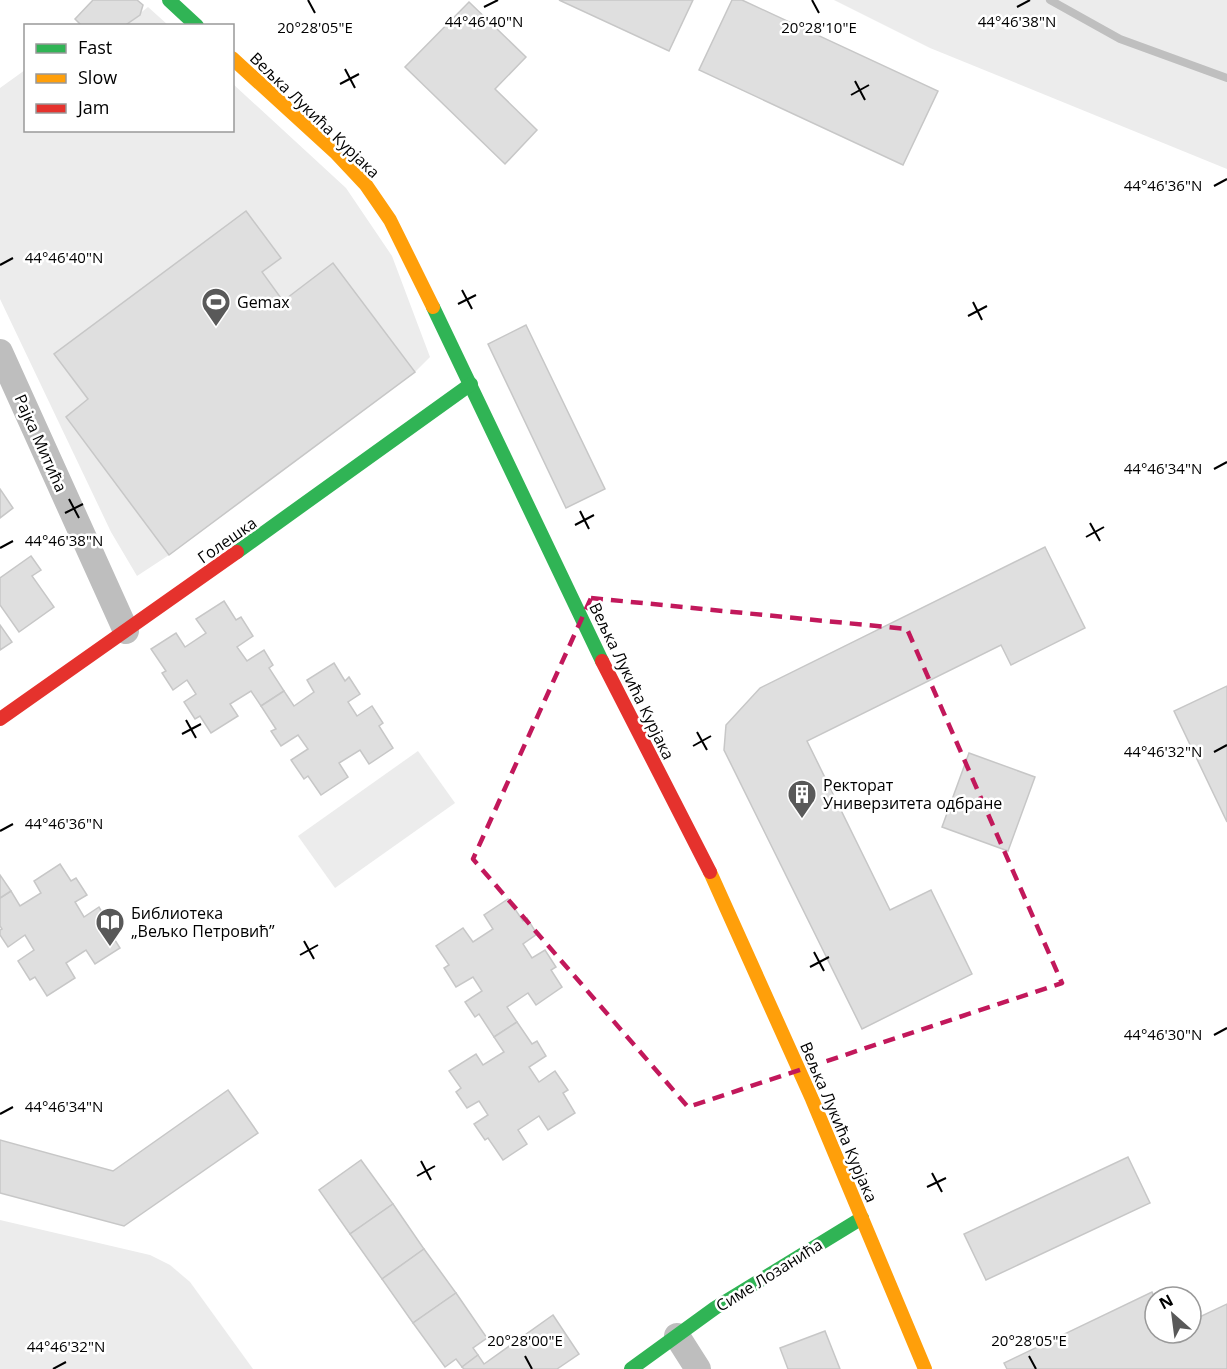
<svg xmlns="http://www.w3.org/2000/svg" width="1227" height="1369" font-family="'Open Sans',sans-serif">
<rect width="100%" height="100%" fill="#fff"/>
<g fill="#ececec">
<path d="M834,0H1227V169L930,48Z"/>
<path d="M148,7L168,25L124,26Z"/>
<path d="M25,70L26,130H232L233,84L346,188L392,256L430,357L415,372L169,555L137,576L111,532L0,299V88Z"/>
<path d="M418,751L455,803L335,888L298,836Z"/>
<path d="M0,1220L150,1255L170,1265L190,1282L253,1369H0Z"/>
</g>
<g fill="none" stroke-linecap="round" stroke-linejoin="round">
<path stroke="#bfbfbf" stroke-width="8" d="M1050,0L1120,39L1227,78"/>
</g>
<g fill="#dfdfdf" stroke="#c7c7c7" stroke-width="1.5">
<path d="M93,0H137L143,5L140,15L124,26H82L75,19Z"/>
<path d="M559,0H693L669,51Z"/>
<path d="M732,0H742L938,91L903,165L699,70Z"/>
<path d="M469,2L526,57L495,89L537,130L505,164L405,67Z"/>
<path d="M246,211L281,258L262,272L283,301L333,263L415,372L169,555L66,417L88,399L54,354Z"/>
<path d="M526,325L605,489L566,508L488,344Z"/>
<path d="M0,489L13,508L0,518Z"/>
<path d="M1045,547L1085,628L1011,665L1001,645L807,741L890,910L931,890L972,974L862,1029L724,750L726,725L760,688Z"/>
<path d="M31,556L41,570L32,576L54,607L19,632L0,605V578Z"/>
<path d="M224,601L236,620L241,617L253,636L237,647L247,661L264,650L273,665L269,668L284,691L261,706L251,691L230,704L238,716L211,733L200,716L195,719L184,702L196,694L187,680L173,690L162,673L166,671L151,649L176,633L185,647L206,633L196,619Z"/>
<path d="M0,625L12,642L0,650Z"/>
<path d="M334,663L345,681L349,677L360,694L348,702L357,716L372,706L383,723L379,726L393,748L369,764L360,750L339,763L348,777L321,795L308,776L304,779L291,760L308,749L298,735L281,746L271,731L276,729L261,706L284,691L294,706L314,692L307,680Z"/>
<path d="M1227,686V822L1174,711Z"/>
<path d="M969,753L1035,777L1008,851L942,827Z"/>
<path d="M60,864L71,881L76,878L87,895L75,902L84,917L99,907L109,924L106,926L120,948L95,964L86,950L66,963L75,978L47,996L35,977L30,980L18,961L34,950L25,935L8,947L0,935V930L2,929L0,926V898L11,891L20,906L41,893L34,881Z"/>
<path d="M0,875L11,891L0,898Z"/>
<path d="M508,899L523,921L527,918L537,934L523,944L532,958L545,950L556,967L551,970L562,987L536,1005L528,993L507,1007L517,1022L494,1037L479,1014L475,1017L465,1002L482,991L473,977L456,987L444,968L449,965L436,946L463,928L473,942L493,929L484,915Z"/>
<path d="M517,1022L532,1044L537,1041L546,1056L529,1067L539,1082L555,1071L568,1090L563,1093L575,1113L548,1130L539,1116L518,1130L527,1144L503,1160L488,1138L485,1140L474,1124L488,1115L479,1101L467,1108L456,1092L461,1088L449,1071L476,1054L483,1065L504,1052L494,1037Z"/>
<path d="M228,1090L258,1133L124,1226L0,1193V1140L113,1171Z"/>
<path d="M1128,1157L1150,1203L986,1280L964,1234Z"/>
<path d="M361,1160L393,1204L350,1234L319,1190Z"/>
<path d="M393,1204L424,1249L382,1279L350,1234Z"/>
<path d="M424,1249L456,1293L413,1323L382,1279Z"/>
<path d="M1152,1292L1155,1299V1333H1191V1321L1227,1304V1369H1007L1004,1363Z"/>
<path d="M456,1293L487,1338L473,1348L478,1355L462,1367L456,1359L445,1367L413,1323Z"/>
<path d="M553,1315L579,1354L557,1369H464L462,1367L478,1355L484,1364Z"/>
<path d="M825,1331L840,1369H788L780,1348Z"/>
</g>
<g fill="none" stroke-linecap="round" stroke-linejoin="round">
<g stroke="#bebebe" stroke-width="26">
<path d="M0,352L126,631"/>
<path d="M677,1336L698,1369"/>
</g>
<g stroke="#30b455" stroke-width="14">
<path d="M169,0L197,26"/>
<path d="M433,307L602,661"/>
<path d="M237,552L471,384"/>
<path d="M631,1369L715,1308L862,1218"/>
</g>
<g stroke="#ff9f0a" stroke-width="14">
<path d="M232,58L335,152L366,185L390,220L433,307"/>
<path d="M710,872L812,1099L925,1369"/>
</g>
<g stroke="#e5322d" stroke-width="14">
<path d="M602,661L710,872"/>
<path d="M0,719L237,552"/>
</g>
</g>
<path fill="none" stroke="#c2185b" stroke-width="4.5" stroke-dasharray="12 8" stroke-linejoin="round" d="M591,598L907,629L1062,983L688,1107L473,859Z"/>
<path fill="none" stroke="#000" stroke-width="2" d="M308,0L315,13M812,0L819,13M484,7L498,0M1017,7L1030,0M345,69L355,88M855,81L865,100M340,84L359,74M851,95L869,85M1214,186L1227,179M0,265L13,258M462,290L472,309M973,302L982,320M458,304L476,295M968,316L987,306M1214,469L1227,462M69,499L79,518M580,511L589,529M65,513L83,504M1090,523L1100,541M575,525L594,515M1086,537L1104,527M0,548L13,541M186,720L196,738M697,732L707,750M182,734L201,724M693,746L711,736M1214,752L1227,745M0,831L13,824M304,941L314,959M814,952L824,971M300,955L318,945M810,967L829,957M1214,1035L1227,1028M0,1114L13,1107M421,1161L431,1180M932,1173L942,1192M417,1176L435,1166M927,1187L946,1178M525,1356L532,1369M1029,1356L1036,1369M53,1369L66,1362"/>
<defs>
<g id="stadium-pin" transform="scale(1.5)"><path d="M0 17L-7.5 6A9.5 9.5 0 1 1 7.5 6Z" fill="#595959" stroke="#fff"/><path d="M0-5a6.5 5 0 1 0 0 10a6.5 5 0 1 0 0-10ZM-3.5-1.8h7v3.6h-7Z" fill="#fff"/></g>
<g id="building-pin" transform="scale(1.5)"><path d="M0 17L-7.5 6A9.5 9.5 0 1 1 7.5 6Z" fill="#595959" stroke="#fff"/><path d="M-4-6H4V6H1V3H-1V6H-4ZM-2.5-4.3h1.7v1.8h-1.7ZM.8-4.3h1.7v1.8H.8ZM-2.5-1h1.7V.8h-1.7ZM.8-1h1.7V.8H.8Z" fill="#fff"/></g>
<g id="library-pin" transform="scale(1.5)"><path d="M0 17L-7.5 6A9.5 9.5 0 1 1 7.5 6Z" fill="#595959" stroke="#fff"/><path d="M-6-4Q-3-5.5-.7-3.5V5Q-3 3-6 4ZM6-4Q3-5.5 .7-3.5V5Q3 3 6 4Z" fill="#fff"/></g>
</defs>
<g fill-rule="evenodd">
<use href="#stadium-pin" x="216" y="302"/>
<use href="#building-pin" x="802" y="794"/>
<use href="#library-pin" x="110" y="922"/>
</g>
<g text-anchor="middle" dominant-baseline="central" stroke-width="5" stroke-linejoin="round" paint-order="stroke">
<g font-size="16" fill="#000" stroke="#fff">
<text transform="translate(315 115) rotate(44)">Вељка Лукића Курјака</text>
<text transform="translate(41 443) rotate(66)">Рајка Митића</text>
<text transform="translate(227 540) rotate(-35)">Голешка</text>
<text transform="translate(632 681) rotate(64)">Вељка Лукића Курјака</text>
<text transform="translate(839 1122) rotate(67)">Вељка Лукића Курјака</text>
<text transform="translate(769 1275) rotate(-32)">Симе Лозанића</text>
</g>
<g font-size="16" fill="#000" stroke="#fff" text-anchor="start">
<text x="237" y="302">Gemax</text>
<text x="823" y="785">Ректорат<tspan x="823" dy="18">Универзитета одбране</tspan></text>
<text x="131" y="913">Библиотека<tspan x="131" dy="18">„Вељко Петровић”</tspan></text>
</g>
</g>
<g font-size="15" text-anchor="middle" fill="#000" stroke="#fff" stroke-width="5" stroke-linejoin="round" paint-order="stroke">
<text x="484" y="27">44°46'40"N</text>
<text x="1017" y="27">44°46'38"N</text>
<text x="315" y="33">20°28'05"E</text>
<text x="819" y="33">20°28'10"E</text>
<text x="1163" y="191">44°46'36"N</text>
<text x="64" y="263">44°46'40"N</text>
<text x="1163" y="474">44°46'34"N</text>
<text x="64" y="546">44°46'38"N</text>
<text x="1163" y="757">44°46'32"N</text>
<text x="64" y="829">44°46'36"N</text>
<text x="1163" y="1040">44°46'30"N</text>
<text x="64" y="1112">44°46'34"N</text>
<text x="525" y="1346">20°28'00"E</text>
<text x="1029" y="1346">20°28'05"E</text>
<text x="66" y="1352">44°46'32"N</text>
</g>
<rect x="24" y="24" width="210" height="108" fill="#ffffff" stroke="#999999" stroke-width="1.5"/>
<rect x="36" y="44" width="30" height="9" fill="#30b455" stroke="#999999" stroke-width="1.5"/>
<text x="78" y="54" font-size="18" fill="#000000">Fast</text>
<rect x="36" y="74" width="30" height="9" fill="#ff9f0a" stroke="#999999" stroke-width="1.5"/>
<text x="78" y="84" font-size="18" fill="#000000">Slow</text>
<rect x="36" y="104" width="30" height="9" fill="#e5322d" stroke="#999999" stroke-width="1.5"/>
<text x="78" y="114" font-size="18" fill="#000000">Jam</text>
<g transform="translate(1173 1315) rotate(332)"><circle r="28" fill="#ffffff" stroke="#999999" stroke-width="1.5"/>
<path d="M0-4.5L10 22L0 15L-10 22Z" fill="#595959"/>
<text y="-9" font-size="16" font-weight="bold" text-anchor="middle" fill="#000000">N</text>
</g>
</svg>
